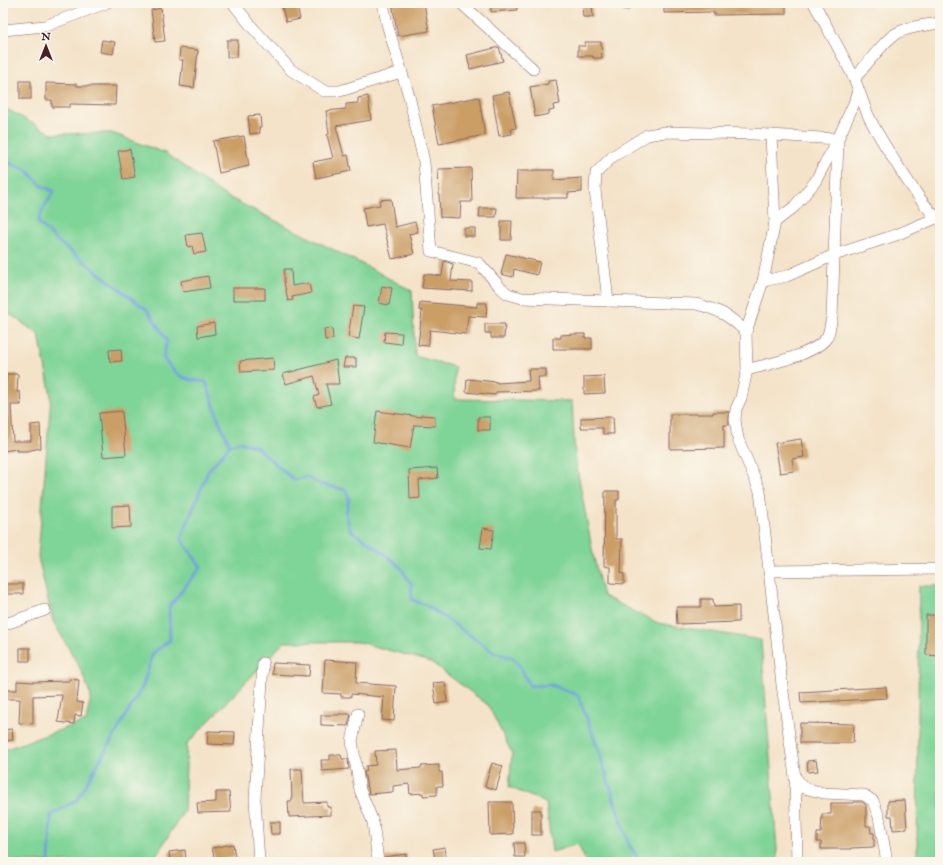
<svg xmlns="http://www.w3.org/2000/svg" width="943" height="865" font-family="'IM FELL English',serif">
<rect width="100%" height="100%" fill="#fbf7ec"/>
<filter id="ink" filterUnits="userSpaceOnUse"><feTurbulence type="fractalNoise" baseFrequency=".025" numOctaves="2"/><feDisplacementMap in="SourceGraphic" scale="8" xChannelSelector="R" yChannelSelector="G"/><feConvolveMatrix kernelMatrix="1 2 1 2 8 2 1 2 1" color-interpolation-filters="sRGB"/></filter>
<filter id="wash" filterUnits="userSpaceOnUse"><feTurbulence type="fractalNoise" baseFrequency=".012" numOctaves="4" result="noise"/><feDisplacementMap in="SourceGraphic" scale="16" xChannelSelector="R" yChannelSelector="G"/><feGaussianBlur stdDeviation="0.9" result="paint"/><feColorMatrix in="noise" values="0 0 0 0 0 0 0 0 0 0 0 0 0 0 0 0 0 1.4 0 .05"/><feComposite in="paint" operator="in"/></filter>
<g filter="url(#wash)">
<rect width="100%" height="100%" fill="#f4e3c9"/>
<g fill="#7fd497" stroke="#647a61">
<path d="M3,107L52,134L112,133L165,153L224,195L372,269L412,291L415,356L455,367L454,399L572,401L575,457L593,554L603,596L658,623L761,640L778,862H586L578,844L552,852L546,803L509,787L512,753L488,705L431,662L359,642H284L187,744L184,811L152,862H3V750L86,721L91,696L81,670L53,621L38,557L51,396L39,335L3,309Z"/>
<path d="M919,586H940V862H917Z"/>
</g>
<g fill="none" stroke-linecap="round" stroke-linejoin="round">
<g stroke="#72a3dc" stroke-width="3">
<path d="M3,161L26,169L42,186L54,191L43,209L38,222L56,240L148,311L167,340L163,358C179,378 181,379 206,382L219,421L230,445L208,471L181,539L201,567L169,607L170,640L153,653L143,686L77,800L51,815L49,862"/>
<path d="M230,445L239,442L255,446L294,480L306,477L320,484L346,490L349,499L346,513L350,530C367,542 387,553 401,568C405,573 407,579 411,583L412,600L426,605L494,652L513,658L519,665L530,686L551,685L578,695L595,740L629,845L641,862"/>
</g>
</g>
<g id="blocks">
<g fill="#cb9e66">
<path d="M286,3H296L300,19L286,22L282,8L287,7Z"/>
<path d="M392,3H424L429,31L398,36Z"/>
<path d="M491,3H517V10L491,12Z"/>
<path d="M582,3H592L593,17H583Z"/>
<path d="M664,3H786V14L714,15V12L664,13Z"/>
<path d="M161,8L165,41L155,42L151,10Z"/>
<path d="M102,40L115,42L113,54L100,52Z"/>
<path d="M227,40H238L237,57H227Z"/>
<path d="M585,42H601L602,58H593V56H578V46H585Z"/>
<path d="M499,47L503,61L470,69L467,55Z"/>
<path d="M180,48L198,50L194,88L180,86L183,60H179Z"/>
<path d="M556,80L560,104L553,105L554,110L549,111V114L535,117L530,87L548,84V81Z"/>
<rect x="20" y="81" width="11" height="18"/>
<path d="M46,83L77,84V86H116L115,105L70,104V107H52V100H46Z"/>
<path d="M509,92L516,128L511,129L512,134L499,136L492,95Z"/>
<path d="M368,96L371,120L336,126L344,156L348,155L351,171L316,178L313,162L333,158L327,135L329,134L326,111L346,109V104L358,103V98Z"/>
<path d="M479,97L485,135L439,144L432,106Z"/>
<path d="M260,115L261,127H259L260,133L250,134L248,116Z"/>
<path d="M244,136L249,166L219,173L213,141Z"/>
<path d="M130,149L135,177L123,179L118,151Z"/>
<path d="M471,168L472,202H461L460,218L440,217L438,169Z"/>
<path d="M533,170H554V180L582,178V192L568,193V198H516L517,171H533Z"/>
<path d="M391,199L395,227L415,222L418,232L409,234L414,254L392,259L383,224L366,227L363,208L380,205L379,200Z"/>
<path d="M480,208H497L496,217H479Z"/>
<path d="M501,221H512L511,240H501Z"/>
<rect x="464" y="228" width="11" height="8"/>
<path d="M202,233L206,252L194,254L192,246L188,247L186,235Z"/>
<path d="M506,254L540,262L537,275L514,269L513,277L501,274Z"/>
<path d="M444,261L453,264L451,281L472,282V291L422,288L424,274L442,276Z"/>
<path d="M284,269H291L292,286L309,283L311,293L292,297L293,300L288,301L284,282Z"/>
<path d="M208,276L210,288L183,292L181,281Z"/>
<path d="M382,286L392,288L389,305L379,303Z"/>
<rect x="233" y="288" width="32" height="12"/>
<path d="M420,302L477,307V303H487L486,317L468,316L466,334L430,330L428,346L418,345L422,311L419,310Z"/>
<path d="M353,306L364,307L359,339L348,337Z"/>
<path d="M214,323L215,334L198,337L197,326Z"/>
<path d="M485,324H505L504,338H491V333H485Z"/>
<path d="M332,328L333,339L325,340L324,329Z"/>
<path d="M385,332L402,333L401,344L384,342Z"/>
<path d="M576,334H585V338H592V349H553V338H561V335Z"/>
<path d="M121,349L122,361L110,362L109,350Z"/>
<path d="M273,358L274,370L241,372L240,361Z"/>
<path d="M345,358H356V367H343Z"/>
<path d="M336,360L339,384H326L331,404L317,407L314,397L319,395L314,376L286,384L283,374Z"/>
<path d="M528,369H546V377H538L539,391L496,392L495,395L466,392L467,379L497,382V383L529,381Z"/>
<path d="M7,374H18L17,392H20L21,405H11L13,441H31V425L40,424L41,448L26,451H16L17,449L3,451L4,403H3V394L4,393Z"/>
<path d="M604,376L605,393L584,394V377Z"/>
<path d="M122,411L126,455L103,457L99,413Z"/>
<path d="M377,411L421,417V415L435,416V426L414,425L410,448L373,442Z"/>
<path d="M713,412H729V425H724V448L670,449V414H713Z"/>
<rect x="478" y="417" width="12" height="13"/>
<path d="M613,417L614,434H603V428H581V418Z"/>
<path d="M801,439L804,457L792,459L794,471L780,473L775,443Z"/>
<path d="M437,468L438,478L419,480L420,498L410,499L409,470Z"/>
<path d="M605,491H619V500H616V539H622L621,573L624,574V584L610,583V567L604,566Z"/>
<path d="M130,505L131,527L112,528V506Z"/>
<path d="M483,528L494,530L491,549L480,548Z"/>
<rect x="3" y="584" width="20" height="10"/>
<path d="M701,599H713L714,607L739,606V622L677,624L676,607H701Z"/>
<path d="M926,615H940V656L926,655Z"/>
<rect x="20" y="648" width="10" height="13"/>
<path d="M325,660L357,662L356,683L396,686L394,721L382,720L384,697L351,694V697H341V694L323,693Z"/>
<path d="M273,663L310,665L309,676L272,674Z"/>
<path d="M69,679L79,680L77,702L83,703L81,716L75,715L74,724L58,722L62,695L33,696V724L19,723L20,699H3V690H17V681L34,682L69,681Z"/>
<path d="M445,682L447,702L436,704L433,683Z"/>
<path d="M886,687L887,698L801,703L800,692Z"/>
<path d="M339,714H351L348,726L321,725V715H339Z"/>
<path d="M800,723L854,724L853,743H800Z"/>
<path d="M12,729L13,740L3,741V730Z"/>
<path d="M208,731L235,732L234,745L207,744Z"/>
<path d="M396,750L397,770L421,768V766L439,765V772H442L443,786H437V795L423,796V793L410,794L409,784L393,786V792L369,794L368,787H367L364,772L367,771L366,766L376,765L375,751Z"/>
<path d="M330,755H341L342,759H348L349,769L322,771L321,760H330Z"/>
<path d="M816,760L818,771L808,772L807,761Z"/>
<path d="M492,763L503,766L496,790L485,786Z"/>
<path d="M291,769H302L304,803L327,802V807H331V815L289,817L288,801H292Z"/>
<path d="M216,792H229L231,812L198,813L197,803L216,802Z"/>
<path d="M905,800L907,829L893,830L892,816H888V801Z"/>
<path d="M489,802H512L513,834L490,835Z"/>
<path d="M854,802H862L866,805V826H870L871,833H874V847L851,848V849H821V842H817V833H821L822,814H831V803H854Z"/>
<rect x="532" y="810" width="9" height="25"/>
<path d="M270,822H280V834H271Z"/>
<path d="M514,843H524L525,857H515Z"/>
<path d="M233,844L235,857L215,861L212,848Z"/>
<path d="M445,847L446,857L435,859L433,849Z"/>
<path d="M185,850L186,862H170L169,852Z"/>
<path d="M406,854L407,862H385L384,857Z"/>
</g>
</g>
</g>
<g filter="url(#ink)">
<use href="#blocks" fill-opacity="0" stroke="#866462" stroke-width="1"/>
<g fill="none" stroke-linecap="round" stroke-linejoin="round">
<g stroke="#866462" stroke-width="12">
<g id="minor">
<path d="M233,3L252,27L291,70L324,91H340L401,72"/>
<path d="M383,3L387,24L409,96L424,162L431,251L479,263L500,287L508,294L522,298L696,304C719,310 729,315 746,332"/>
<path d="M461,3L533,69"/>
<path d="M814,3C827,28 842,53 854,78C859,90 863,103 868,115C876,132 926,215 940,219"/>
<path d="M626,5L627,3"/>
<path d="M3,30L45,26L106,3"/>
<path d="M854,79C864,68 886,38 897,33C910,26 926,25 940,23"/>
<path d="M771,135L775,222L763,281L746,332L747,370L741,398L736,409L735,420L738,439L760,491L782,685L795,777L804,788L824,793L864,795L873,801L879,817L887,862"/>
<path d="M775,222L794,207L815,182L838,139L859,92"/>
<path d="M763,281L787,276L834,255L896,235L936,218"/>
<path d="M608,301L595,190L596,173L612,157L647,135L665,132L754,134L838,139"/>
<path d="M747,370C767,364 816,355 827,337C830,331 830,324 832,318L838,139"/>
<path d="M769,571L940,569"/>
<path d="M3,625L45,610"/>
<path d="M358,714L352,741L360,790L373,822L378,862"/>
<path d="M795,777L797,862"/>
<path d="M259,862L255,799L263,663"/>
</g>
</g>
<use href="#minor" stroke="#fff" stroke-width="11"/>
</g>
</g>
<rect width="943" height="865" fill="none" stroke="#fbf7ec" stroke-width="16"/>
<g transform="translate(46 46)" stroke="#fbf7ec" stroke-width="3" paint-order="stroke">
<path d="M0-3L7 15L0 10L-7 15Z" fill="#4a1f2b"/>
<text y="-6" font-size="11" font-weight="bold" text-anchor="middle" fill="#4a1f2b">N</text>
</g>
</svg>
